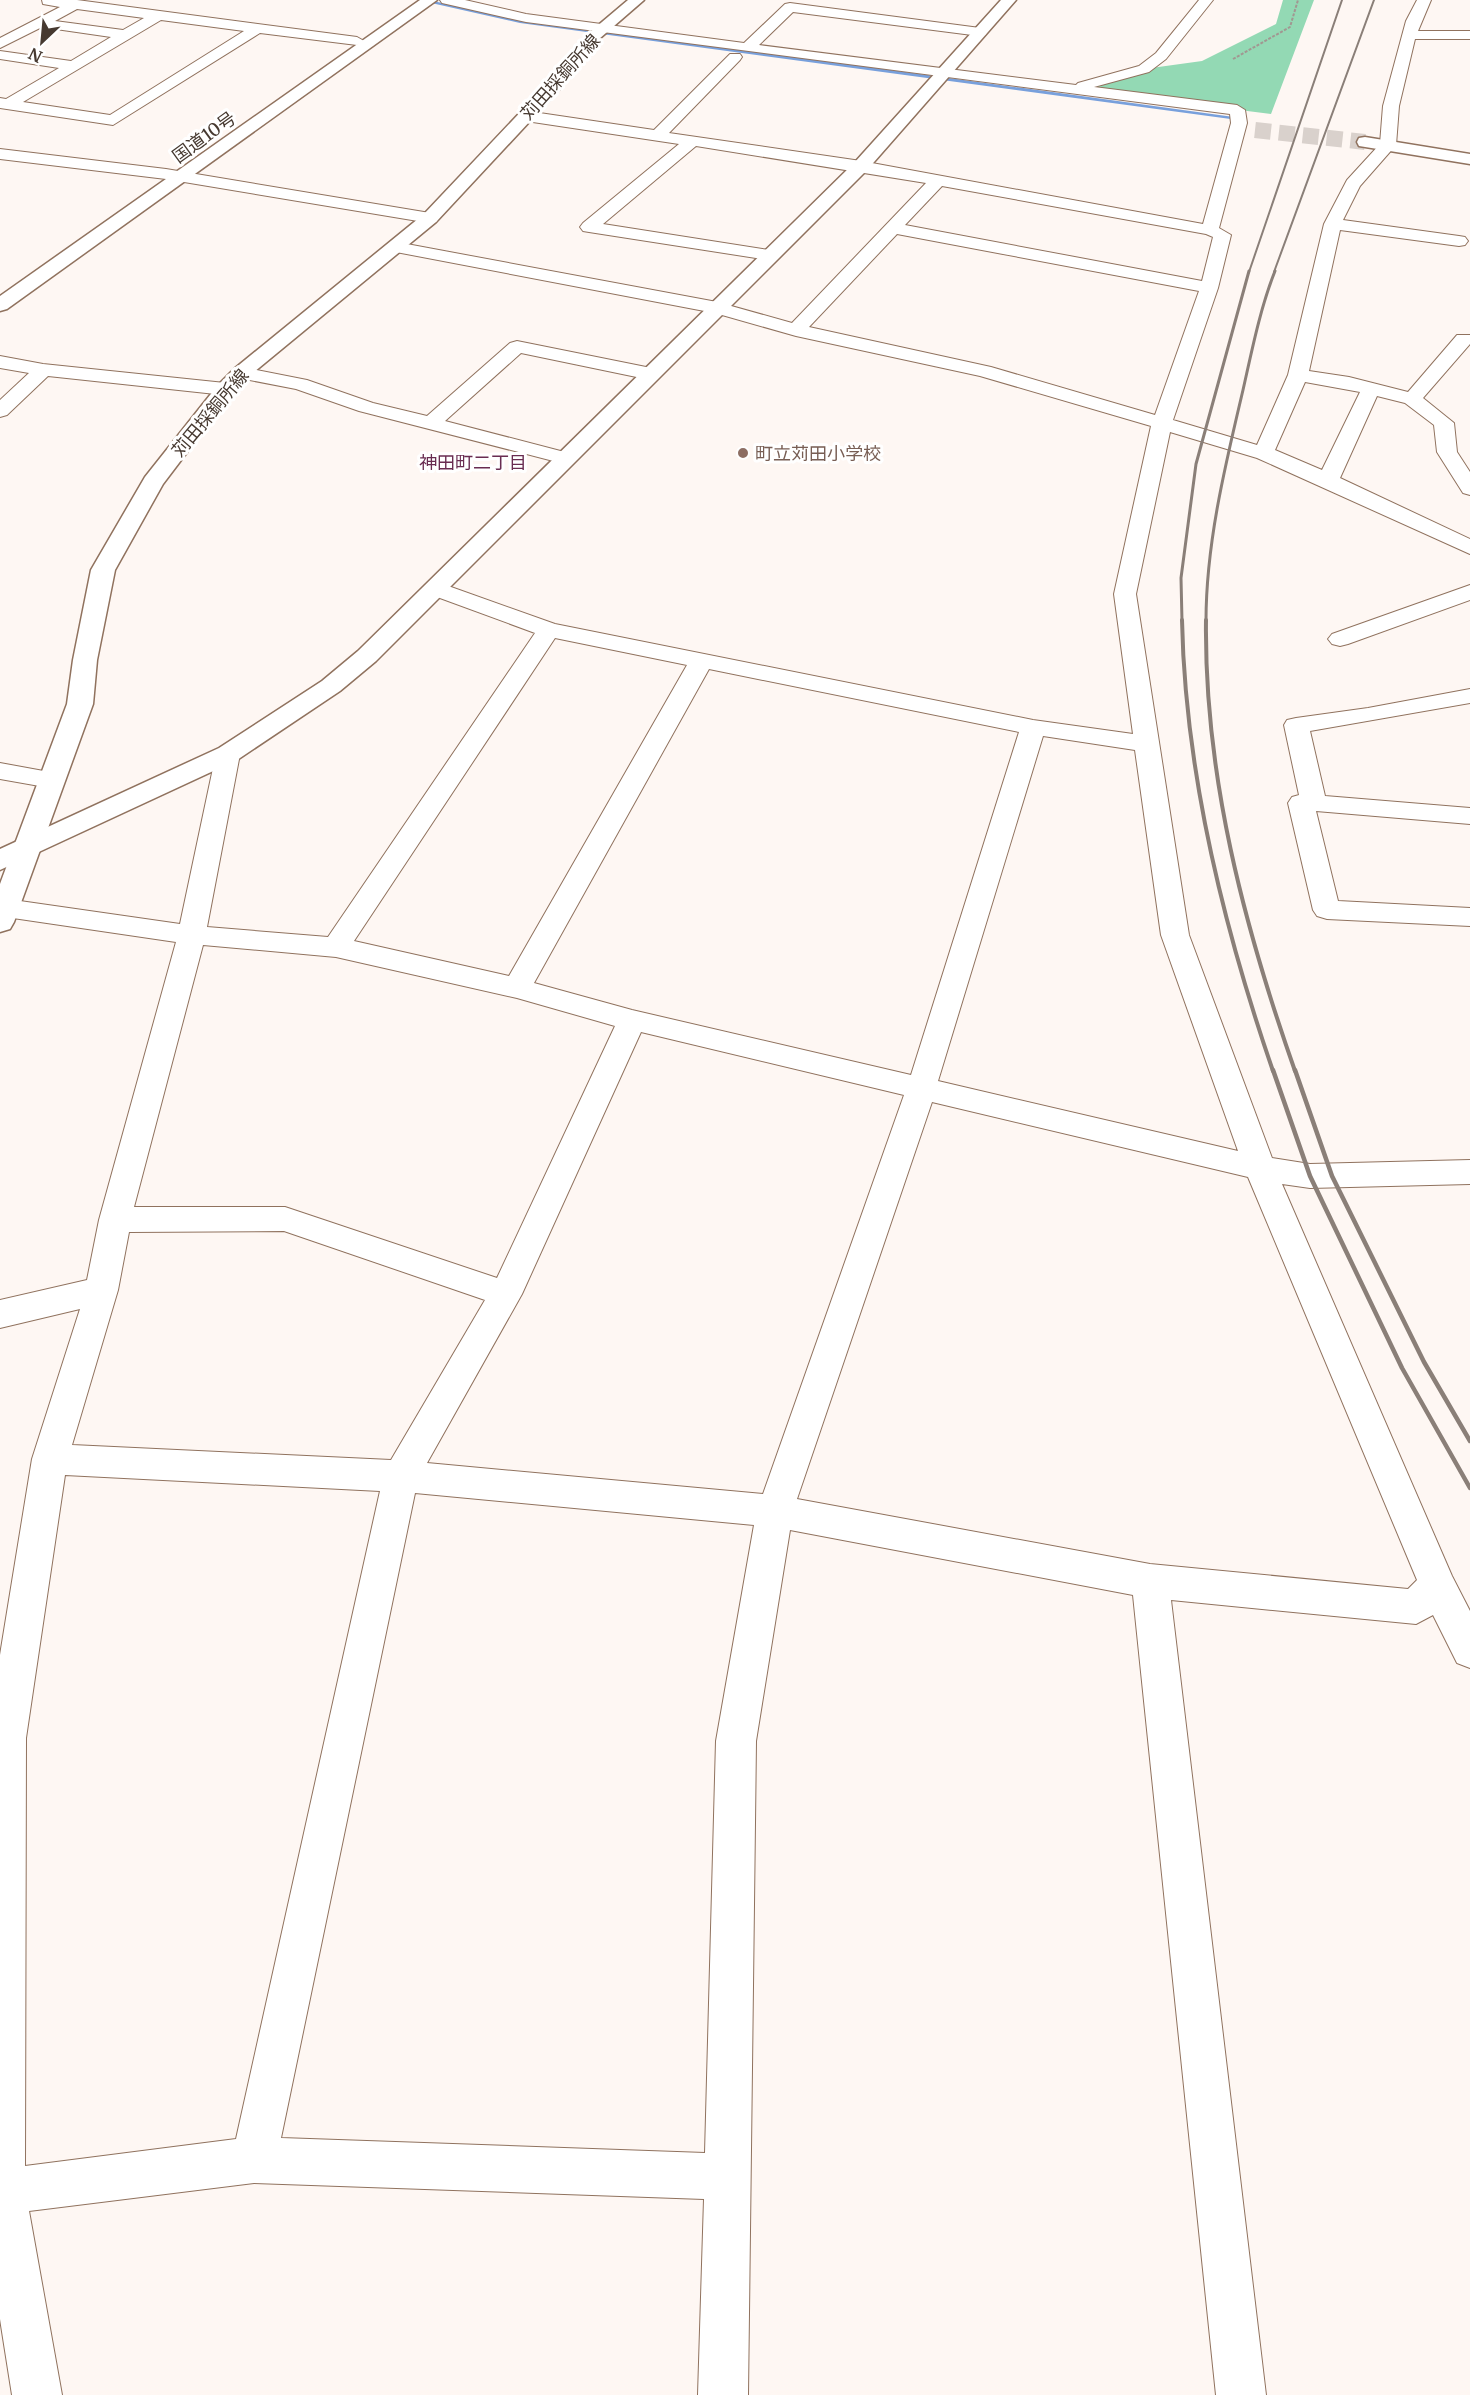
<svg xmlns="http://www.w3.org/2000/svg" width="1470" height="2395" font-family="Merriweather,'Noto Sans JP',serif">
<rect width="100%" height="100%" fill="#fef7f3"/>
<path fill="#93d9b4" d="M1283,0H1314L1271,114L1074,89L1144,69L1202,61L1276,24Z"/>
<g fill="none" stroke-linecap="round" stroke-linejoin="round">
<path fill="#78a0dc" fill-rule="evenodd" d="M418,0H428L520,19L1241,118L1238,120L520,23Z"/>
<path stroke="#d9d1cc" stroke-width="16" stroke-dasharray="16 8" stroke-linecap="butt" d="M1255,130L1365,142"/>
<g stroke="#90725e" stroke-width="2">
<g id="street">
<path d="M42,0H77L357,37L364,41L357,45L260,33L113,125L0,108V98L6,99L59,68L0,59V51L71,61L111,37L42,27L0,48V38L60,7L43,4ZM77,9L144,18L123,30L55,21ZM161,20L244,31L110,115L23,102Z"/>
<path d="M440,0H465L526,14L744,43L785,4L790,3L980,28L987,32L985,35L980,36L793,12L759,45L1076,85L1078,83L1139,66L1156,53L1199,0H1213L1166,59L1149,72L1094,87L1237,105L1245,110L1247,123L1219,228L1231,235L1218,288L1173,420L1257,445L1288,375L1324,224L1347,180L1380,144L1383,106L1406,21L1417,0H1431L1418,31H1470V39H1415L1399,106L1396,145L1360,186L1343,220L1459,236L1465,237L1468,241L1465,245L1459,246L1340,230L1309,371L1349,377L1408,392L1457,335H1470V344L1423,398L1454,423L1457,452L1470,472V495L1463,493L1437,452L1434,425L1405,403L1377,396L1340,478L1470,539V554L1257,458L1170,432L1136,594L1189,935L1272,1158L1310,1164L1470,1160V1184L1310,1188L1282,1184L1452,1576L1470,1611V1668L1457,1663L1433,1615L1416,1624L1171,1600L1266,2395H1216L1133,1595L790,1530L756,1741L748,2395H698L704,2199L254,2183L29,2211L62,2395H12L0,2319V1655L32,1459L80,1309L0,1328V1300L87,1280L99,1220L176,942L6,917L0,915V901L6,899L180,924L216,754L219,749L228,746L237,749L240,754L207,927L328,937L535,633L429,594L426,589L429,584L437,582L555,624L1033,720L1133,734L1114,594L1151,426L980,376L796,336L715,313L396,252L390,251L387,247L390,243L396,242L717,302L792,323L926,183L696,146L603,224L769,250L775,251L778,255L775,259L769,260L589,232L583,231L580,227L583,223L679,144L526,121L518,116L520,113L526,111L654,130L730,54H740L742,57L740,60L669,133L861,161L1203,224L1231,123L1230,114L526,22L442,3ZM942,186L1206,234L1213,237L1202,281L905,225ZM897,234L1199,291L1155,415L991,367L809,327ZM1305,382L1360,392L1322,470L1275,450ZM555,638L687,665L509,976L354,941ZM709,669L1019,732L911,1075L632,1010L534,983ZM1043,736L1135,750L1161,935L1238,1151L938,1081ZM203,945L336,957L517,998L615,1026L497,1278L285,1207H134ZM641,1032L904,1095L763,1494L427,1463L522,1294ZM932,1102L1248,1177L1417,1580L1408,1589L1150,1564L797,1499ZM284,1231L485,1300L391,1460L72,1445L118,1290L129,1232ZM65,1475L380,1491L236,2139L25,2166L26,1738ZM415,1493L754,1525L716,1741L705,2153L281,2138Z"/>
<path d="M0,149L166,169L436,214L439,218L436,222L430,223L166,179L0,159Z"/>
<path d="M517,341L651,368L658,370L661,374L658,378L651,380L521,353L445,421L572,454L575,458L572,462L565,464L359,411L296,389L234,377L231,373L234,369L241,367L307,380L373,403L427,416L510,343Z"/>
<path d="M0,356L43,364L225,383L232,385L235,389L232,393L225,395L48,376L7,415L0,417V400L29,373L0,368Z"/>
<path d="M1470,585V600L1348,644L1340,646L1332,644L1328,639L1332,634Z"/>
<path d="M1470,689V703L1310,731L1325,796L1470,808V824L1316,811L1338,901L1470,908V926L1327,919L1317,916L1313,910L1288,803L1292,797L1299,795L1284,725L1287,720L1296,718L1368,708Z"/>
<path d="M0,763L60,774L64,780L60,786L51,788L0,779Z"/>
</g>
</g>
<g stroke="#90725e" stroke-width="3">
<g id="secondary">
<path d="M1001,0H1016L867,170L376,661L340,691L237,760L0,870V849L219,748L322,681L358,651L855,162Z"/>
<path d="M1365,137L1470,154V164L1359,146L1357,142L1359,138Z"/>
</g>
</g>
<g stroke="#90725e" stroke-width="3">
<path id="primary" d="M628,0H644L599,39L559,90L436,222L248,377L232,393L163,484L115,570L97,660L93,704L14,922L10,929L0,932V884L67,704L73,660L91,570L145,477L218,385L234,369L424,214L547,84L589,33Z"/>
</g>
<g stroke="#90725e" stroke-width="3">
<path id="highway" d="M420,0H437L7,309L0,311V296Z"/>
</g>
<path stroke="#a19791" stroke-width="2" stroke-dasharray="3 1.5" stroke-linecap="butt" d="M1233,59L1290,27L1298,0"/>
<use href="#street" fill="#fff" fill-rule="evenodd"/>
<use href="#secondary" fill="#fff" fill-rule="evenodd"/>
<use href="#primary" fill="#fff" fill-rule="evenodd"/>
<use href="#highway" fill="#fff" fill-rule="evenodd"/>
<g stroke="#8a7f78" stroke-width="2">
<path d="M1249,272L1342,0"/>
<path d="M1274,272L1374,0"/>
</g>
<g stroke="#8a7f78" stroke-width="3">
<path d="M1182,621L1181,578L1196,464L1249,271"/>
<path d="M1206,621C1206,544 1225,466 1243,390C1252,350 1260,309 1275,271"/>
</g>
<g stroke="#8a7f78" stroke-width="4">
<path d="M1182,620C1185,771 1224,929 1273,1071"/>
<path d="M1206,620C1204,775 1244,926 1295,1071"/>
</g>
<g stroke="#8a7f78" stroke-width="4.5">
<path d="M1273,1070L1310,1176L1402,1368L1470,1488"/>
<path d="M1295,1070L1332,1176L1424,1362L1470,1441"/>
</g>
</g>
<circle fill="#8d6e63" stroke="#fff" stroke-width="2" cx="743" cy="453" r="6"/>
<g text-anchor="middle" dominant-baseline="central" stroke-width="6" stroke-linejoin="round" paint-order="stroke">
<g font-size="18" fill="#463930" stroke="#fff">
<text transform="translate(560 77) rotate(-48)">苅田採銅所線</text>
<text transform="translate(204 137) rotate(-36)">国道10号</text>
<text transform="translate(210 413) rotate(-50)">苅田採銅所線</text>
</g>
<g font-size="18" fill="#785e54" stroke="#fff" text-anchor="start">
<text x="755" y="453">町立苅田小学校</text>
</g>
<g font-size="18" fill="#692c51" stroke="#fff">
<text x="473" y="462">神田町二丁目</text>
</g>
</g>
<g transform="translate(42 42) rotate(206)" stroke="#ffffff" stroke-width="4.5" paint-order="stroke">
<path d="M0-4.5L10 22L0 15L-10 22Z" fill="#463930"/>
<text y="-9" font-size="16" font-weight="bold" text-anchor="middle" fill="#463930">N</text>
</g>
</svg>
